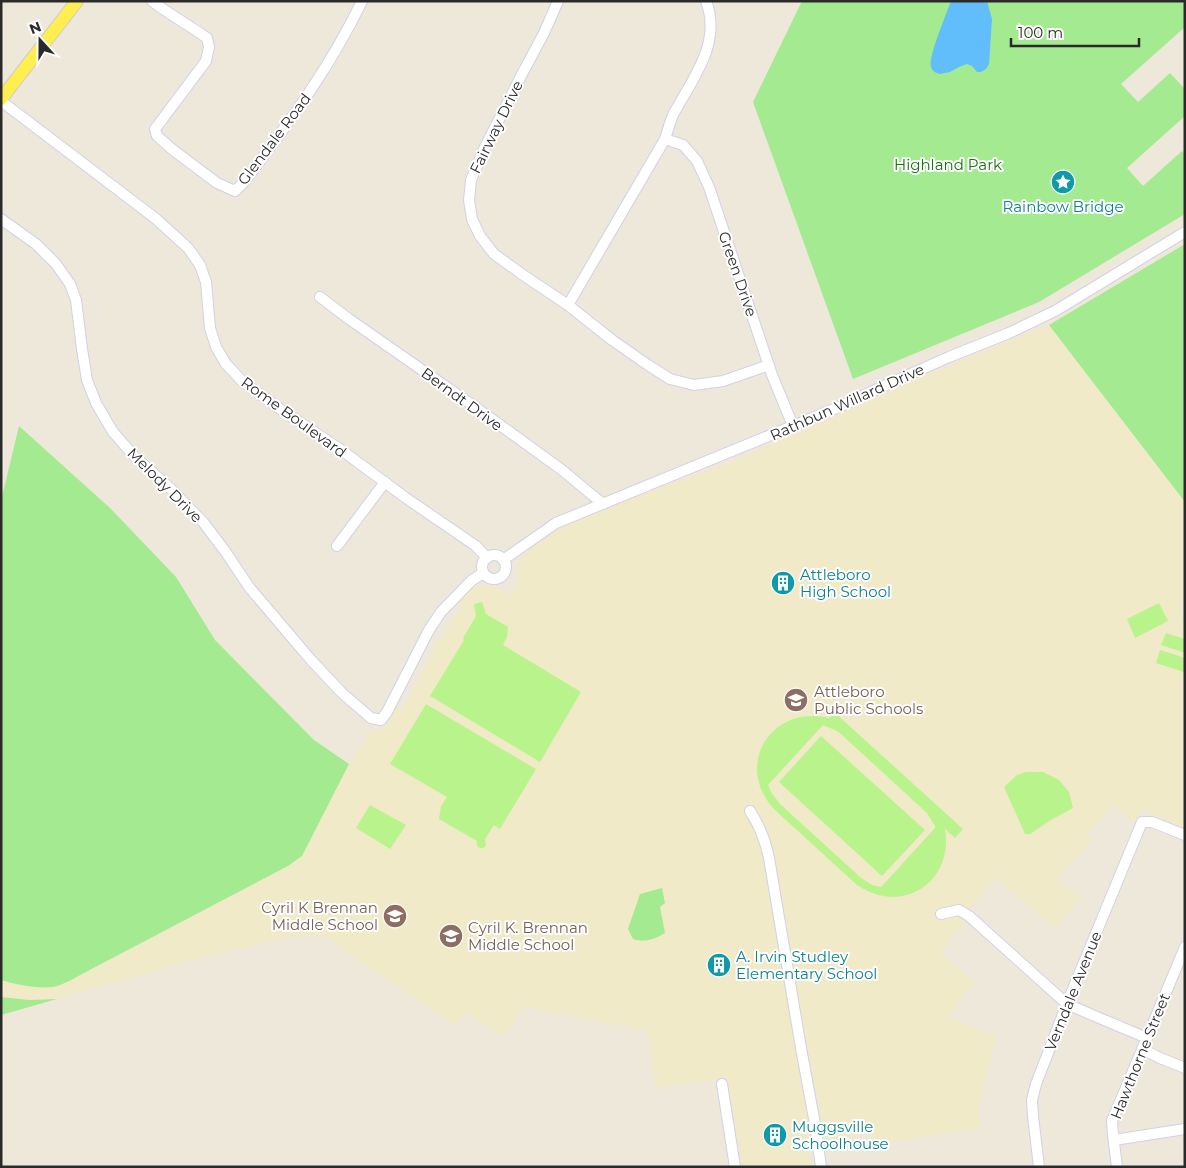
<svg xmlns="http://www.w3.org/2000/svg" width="1186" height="1168" font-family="Montserrat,sans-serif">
<rect width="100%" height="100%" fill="#eee8db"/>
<path fill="#f1eac8" d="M1185,244V599L1182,601L1181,614L1185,628V828L1140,809L1134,823L1114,805L1087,834L1093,839L1057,878L1080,899L1054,928L996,878L960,919L965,923L941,952L974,982L948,1017L996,1036L978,1109L982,1127L873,1146L870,1134L808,1146L811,1167H743L727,1078L656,1088L646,1030L523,1007L504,1037L466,1013L456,1026L320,934L291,937L193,960L1,1015V501L19,426L110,508L176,577L215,640L314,740L349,764L370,732L384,731L396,707L402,710L419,677L440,638H442L461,606L457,602L470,590L476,586L485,585L495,587L510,595L519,583L518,574L519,566L523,556L543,537L556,528L741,457L833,418L900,386L1046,326Z"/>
<g fill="#a3ea91">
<path d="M802,1H1185V27L1121,84L1138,102L1170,73L1185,89V116L1127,168L1143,186L1182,151L1185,154V214L1039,302L853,379L753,102Z"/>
<path d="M1185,244V502L1049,325Z"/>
<path d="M19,426L110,508L176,577L215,640L314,740L349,764L302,856L288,866L82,974C75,978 68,982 60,985C44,991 18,985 1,980V501Z"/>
<path d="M662,888L665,903L660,907L665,933C655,939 645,943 633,939L628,929L640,894Z"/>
<path d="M1,997L29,1000L57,999L1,1015Z"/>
</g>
<g fill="#b9f38c" fill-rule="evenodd">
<path d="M482,602L486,614L508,627L507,637L503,645L581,692L540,762L430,696L464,640L463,638L476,616L474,604Z"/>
<path d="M1159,603L1168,621L1135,638L1127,619Z"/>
<path d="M1166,633L1185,639V653L1161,645Z"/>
<path d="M1160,650L1185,658L1184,672L1156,663Z"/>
<path d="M426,704L536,769L500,829L494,825L485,839L486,846C483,849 480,849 477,846V841L439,819L441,806L447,797L390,764Z"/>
<path d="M834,712L963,829L955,838L945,829C954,882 902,916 857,885L775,810C733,767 770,704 829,718ZM823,725L837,731L842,735L927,813L935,826V828L881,887L872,885L860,877L780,804L771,792L768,785Z"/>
<path d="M821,736L925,830L882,876L779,782Z"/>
<path d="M1026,772H1043L1059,780L1069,792L1073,808L1051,820L1030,834H1025L1004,787L1017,775Z"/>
<path d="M370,805L406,825L390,849L356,828Z"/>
</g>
<path fill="#62bdfb" d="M951,1H987L992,19L989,64L986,69L981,72H977L972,66L967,64L959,67L950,72L940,74C936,73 932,71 931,67C928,56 947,13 951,1Z"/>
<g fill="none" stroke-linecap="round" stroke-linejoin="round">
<g stroke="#d0d1e5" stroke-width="12">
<g id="minor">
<path d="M152,1C170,15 189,25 207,38L209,47L206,61L155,129L157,136L173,150L217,183L235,191L245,181C288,124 331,66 362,1"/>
<path d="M558,1L544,33L521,76L484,149L471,180L469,200L472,219L480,236L494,254L526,277L568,305L612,340L648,365L670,379L694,385L723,381L769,365"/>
<path d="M1,101L155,218L188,248L200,265L206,282L210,328L216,347L226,364L243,382L283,411L344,452L406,498L476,546L487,558"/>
<path d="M665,139L683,145L697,161L709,187L772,375L793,426"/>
<path d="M1,219L36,244L56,264L70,284L76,300L82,349L87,380L96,403L113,432L134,456L171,489L203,522L225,551L249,587L311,660L342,693L371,718L381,720L387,712L429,630L441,612L471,581L483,573"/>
<path d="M320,297L349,319L478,409L562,470L603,504"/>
<path d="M568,305L665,139C668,130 670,121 674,113C693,78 722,43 706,1"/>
<path d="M337,546L385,482"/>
<circle cx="494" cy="567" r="12"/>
<path d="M503,560L556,523L839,407L886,385L949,357L1009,333L1055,311L1185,232"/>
<path d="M750,811C760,826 765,839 769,858L801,1048L815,1124L821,1167"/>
<path d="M941,914L959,910L969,916L1067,1004L1104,1020L1147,1038"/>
<path d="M1142,1049L1160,1058L1185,1068"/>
<path d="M722,1084L735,1167"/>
<path d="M1114,1140L1185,1129"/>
<path d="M1039,1167L1033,1116L1032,1100L1036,1084L1070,996L1142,822H1152L1185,835"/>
<path d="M1117,1167L1113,1135L1112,1121L1185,947"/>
</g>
</g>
<g stroke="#ccc" stroke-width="14">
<path id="major" d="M1,99L77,1"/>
</g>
<use href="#minor" stroke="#fff" stroke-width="10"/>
<use href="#major" stroke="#ffee4f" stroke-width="12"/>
</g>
<defs>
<g id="sight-disc" transform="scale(1.25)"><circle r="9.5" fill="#0f9aa8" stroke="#fff"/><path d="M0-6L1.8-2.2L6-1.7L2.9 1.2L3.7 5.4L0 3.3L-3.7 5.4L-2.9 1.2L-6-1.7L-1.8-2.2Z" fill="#fff"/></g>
<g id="building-disc" transform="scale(1.25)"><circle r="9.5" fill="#0f9aa8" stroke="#fff"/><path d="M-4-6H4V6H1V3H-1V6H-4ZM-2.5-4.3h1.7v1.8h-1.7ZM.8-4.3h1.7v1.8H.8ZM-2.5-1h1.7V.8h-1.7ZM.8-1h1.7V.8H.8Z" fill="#fff"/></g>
<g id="school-disc" transform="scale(1.25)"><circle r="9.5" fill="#8d6e63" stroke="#fff"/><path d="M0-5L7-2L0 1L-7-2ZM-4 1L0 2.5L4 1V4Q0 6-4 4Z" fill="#fff"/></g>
</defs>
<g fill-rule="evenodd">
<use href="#sight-disc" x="1063" y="182"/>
<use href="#building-disc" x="783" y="583"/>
<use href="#school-disc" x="796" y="700"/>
<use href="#school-disc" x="395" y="916"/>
<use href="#school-disc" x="451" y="936"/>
<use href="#building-disc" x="719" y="965"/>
<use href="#building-disc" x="775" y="1135"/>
</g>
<g text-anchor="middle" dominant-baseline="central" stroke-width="4" stroke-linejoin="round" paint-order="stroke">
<g font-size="15" fill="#2a2a2a" stroke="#fff">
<text transform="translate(496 127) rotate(-64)">Fairway Drive</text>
<text transform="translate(274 139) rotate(-53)">Glendale Road</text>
<text transform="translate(738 274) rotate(71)">Green Drive</text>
<text transform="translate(462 399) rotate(36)">Berndt Drive</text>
<text transform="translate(847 402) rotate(-24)">Rathbun Willard Drive</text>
<text transform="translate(294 417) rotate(36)">Rome Boulevard</text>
<text transform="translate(165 485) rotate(45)">Melody Drive</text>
<text transform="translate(1073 991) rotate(-68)">Verndale Avenue</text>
<text transform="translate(1140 1056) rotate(-68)">Hawthorne Street</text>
</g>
<g font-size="15" fill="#196f12" stroke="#fff">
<text x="948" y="164">Highland Park</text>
</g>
<g font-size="15" fill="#0d838f" stroke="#fff" text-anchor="start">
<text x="1063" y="206" text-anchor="middle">Rainbow Bridge</text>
<text x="800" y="574">Attleboro<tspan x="800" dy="17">High School</tspan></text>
<text x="736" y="956">A. Irvin Studley<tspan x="736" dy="17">Elementary School</tspan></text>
<text x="792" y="1126">Muggsville<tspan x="792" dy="17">Schoolhouse</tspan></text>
</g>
<g font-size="15" fill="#785e54" stroke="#fff" text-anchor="start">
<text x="814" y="691">Attleboro<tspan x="814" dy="17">Public Schools</tspan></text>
<text x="378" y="907" text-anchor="end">Cyril K Brennan<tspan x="378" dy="17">Middle School</tspan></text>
<text x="468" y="927">Cyril K. Brennan<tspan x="468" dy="17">Middle School</tspan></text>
</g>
</g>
<rect width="1186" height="1168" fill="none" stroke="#2a2a2a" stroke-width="5"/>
<g transform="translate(40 40) rotate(339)" stroke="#ffffff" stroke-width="4" paint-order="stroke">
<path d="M0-4L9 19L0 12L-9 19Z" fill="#2a2a2a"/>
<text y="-8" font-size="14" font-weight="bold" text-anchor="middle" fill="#2a2a2a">N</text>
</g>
<path d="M1011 38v8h128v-8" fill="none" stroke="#2a2a2a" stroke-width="2.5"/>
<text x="1018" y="38" font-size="15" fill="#2a2a2a" stroke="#ffffff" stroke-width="4" paint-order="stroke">100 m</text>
</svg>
